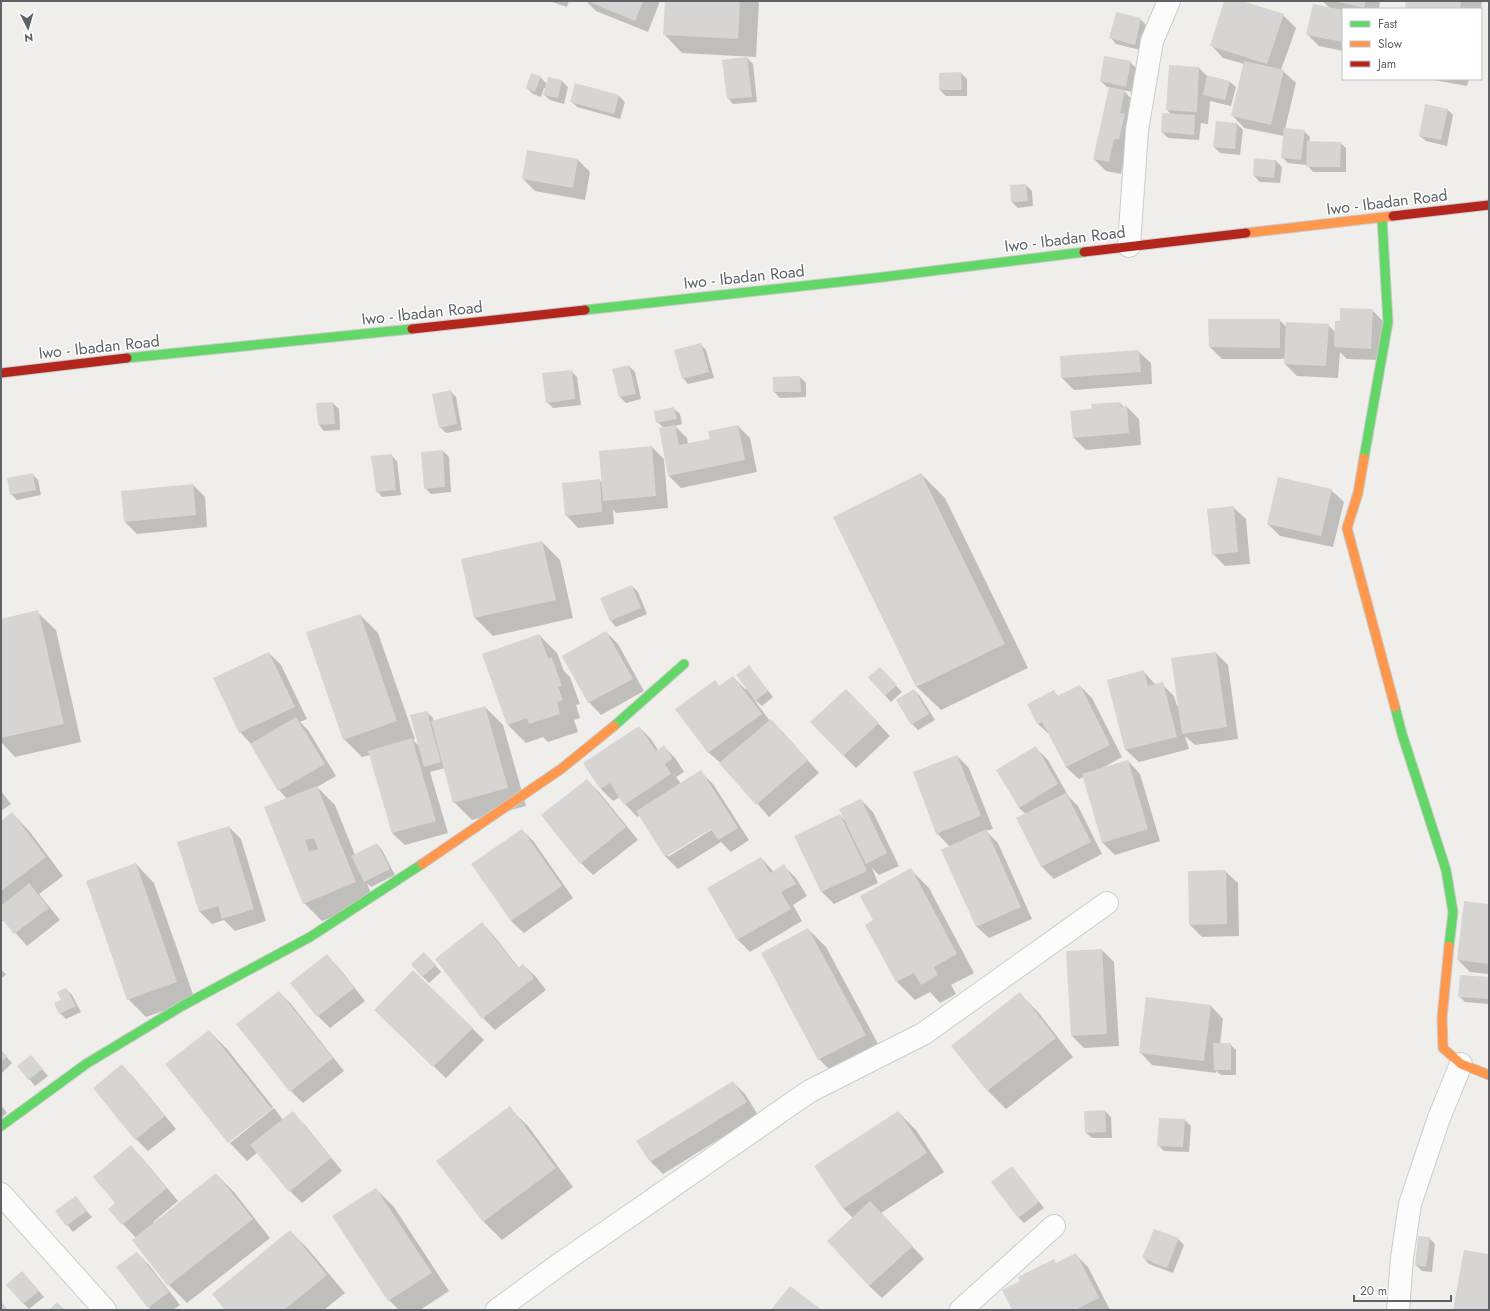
<svg xmlns="http://www.w3.org/2000/svg" width="1490" height="1311" font-family="Jost,sans-serif">
<rect width="100%" height="100%" fill="#efeeea"/>
<g fill="#0003" fill-rule="evenodd">
<path d="M549,1H569L567,7Z"/>
<path d="M586,1H660L648,32L596,11Z"/>
<path d="M666,1H759L756,57L682,53L664,34Z"/>
<path d="M1226,1H1239L1283,15L1296,28L1281,70L1283,71L1296,83L1285,129L1304,131L1310,137L1309,142L1340,143L1346,148V172H1313L1307,165L1288,163L1282,157L1284,136L1244,128L1232,115L1244,64L1223,58L1211,45Z"/>
<path d="M1322,1H1380L1379,9H1343V51L1319,46L1307,34L1330,8Z"/>
<path d="M1407,1H1482L1481,9H1406Z"/>
<path d="M1140,19L1146,25L1140,50L1116,44L1111,38Z"/>
<path d="M747,58L753,64L757,102L733,104L728,98Z"/>
<path d="M1130,62L1136,68L1132,92L1123,90L1136,104L1121,174L1106,171L1094,159L1110,87H1107L1101,81Z"/>
<path d="M1199,68L1208,77V76L1230,82L1236,87L1231,106L1210,101L1208,124L1201,123L1199,140L1168,138L1162,132L1172,115L1167,110Z"/>
<path d="M961,73L967,79V96H946L940,90V74Z"/>
<path d="M540,77L547,84L548,78L562,81L568,87L564,104L550,100L544,95L546,88H544L541,97L533,94L527,88Z"/>
<path d="M1427,79H1469L1467,86Z"/>
<path d="M619,96L625,102L620,119L577,107L571,101Z"/>
<path d="M1447,109L1453,115L1447,146L1426,141L1420,136Z"/>
<path d="M1217,122L1237,124L1243,130L1240,155L1220,153L1214,147Z"/>
<path d="M528,151L578,160L590,172L585,200L535,191L523,179Z"/>
<path d="M1276,161L1282,167L1280,183L1260,182L1254,176Z"/>
<path d="M1026,185L1032,191L1033,206L1018,208L1012,202Z"/>
<path d="M1372,310L1384,322L1383,360L1347,359L1340,352L1338,378L1297,376L1285,364V359H1222L1210,347L1279,320L1287,327L1328,325L1336,333L1341,322Z"/>
<path d="M700,344L706,350L714,378L688,384L683,378Z"/>
<path d="M1138,351L1151,363L1152,384L1074,390L1062,378Z"/>
<path d="M629,366L635,372L641,399L626,403L620,397Z"/>
<path d="M571,371L577,377L581,405L553,408L547,402Z"/>
<path d="M800,377L806,383V397L780,398L774,392Z"/>
<path d="M450,391L456,397L462,430L446,433L440,427Z"/>
<path d="M333,403L339,409L340,430L324,431L319,425Z"/>
<path d="M1120,403L1124,407H1127L1139,419L1141,445L1086,450L1074,438L1072,412L1093,410Z"/>
<path d="M674,409L680,414L682,424L675,426L687,438L688,444L711,440L738,426L750,438L757,472L681,488L669,476L664,428L657,422Z"/>
<path d="M652,447L664,459L668,508L616,513L613,509L614,524L578,528L566,515L599,480L603,484Z"/>
<path d="M443,451L449,457L451,492L431,494L425,488Z"/>
<path d="M391,455L397,461L401,495L382,497L377,491Z"/>
<path d="M32,474L38,480L41,495L17,500L11,494Z"/>
<path d="M921,474L945,498L1028,668L941,710L917,687L834,518Z"/>
<path d="M193,485L205,497L207,527L137,534L125,522Z"/>
<path d="M1331,490L1344,502L1333,547L1280,536L1268,524Z"/>
<path d="M1233,507L1246,519L1250,564L1225,566L1213,554Z"/>
<path d="M542,542L560,560L573,618L493,636L475,618Z"/>
<path d="M632,586L638,592L647,614L616,627L611,621L602,599Z"/>
<path d="M37,612L56,630L81,742L15,757L1,742V620Z"/>
<path d="M360,615L378,633L415,739L413,740L419,746L427,712L433,718V721L485,707L503,725L526,806L472,820L454,802L445,768L430,772L448,833L405,845L392,833L370,755L362,757L344,739Z"/>
<path d="M606,632L618,644L644,691L601,715L589,702L563,656Z"/>
<path d="M539,635L557,653L564,671L570,677L580,704L576,705L580,718L574,720L578,732L548,742L543,737L526,743L508,725Z"/>
<path d="M269,653L281,665L307,719L300,722L308,730L336,776L317,787L335,805L355,855L377,844L382,850L395,875L371,887L367,883L374,901L322,921L304,903L287,799L279,790L252,745L240,732Z"/>
<path d="M1216,653L1228,665L1238,739L1195,745L1185,736L1189,749L1139,762L1126,750L1108,680L1143,671L1156,685L1162,684L1174,696L1177,706H1178Z"/>
<path d="M749,666L773,697L762,706L756,701H755L770,721L783,732L819,773L769,817L722,764L709,753L676,710L715,681L720,687L733,677L746,690Z"/>
<path d="M885,674L902,692L891,702L869,678Z"/>
<path d="M1080,686L1092,698L1122,757L1099,770L1128,761L1140,774L1160,841L1115,855L1103,843L1084,777L1079,779L1066,767L1050,735L1038,724L1054,692L1059,697Z"/>
<path d="M914,690L920,696L935,720L918,730L912,724Z"/>
<path d="M858,702L890,736L856,768L844,756Z"/>
<path d="M639,727L651,739L658,750L664,747L676,759L684,772L676,777L681,784L701,772L713,784L749,840L731,852L721,842L678,869L666,857L640,815L637,817L625,804L620,797L613,801L601,789L584,764ZM715,826L716,827L668,857V855Z"/>
<path d="M1036,748L1048,760L1069,797L1078,806L1102,854L1054,879L1042,867L1018,819L1026,814L1019,808Z"/>
<path d="M957,756L969,768L993,829L986,831L998,843L1032,919L989,938L976,926L950,847L937,833Z"/>
<path d="M587,780L599,792L638,840L593,875L581,863Z"/>
<path d="M1,791L11,804L1,811Z"/>
<path d="M861,800L873,812L899,866L879,875L872,868L878,883L834,904L822,892L796,836L840,815L846,822Z"/>
<path d="M12,813L30,832L63,876L39,894L60,920L27,946L4,920L1,922V822Z"/>
<path d="M229,827L241,839L266,921L235,931L224,920L212,924L200,912L179,843Z"/>
<path d="M522,830L534,842L573,898L524,933L511,921Z"/>
<path d="M761,858L774,872L784,866L796,878L807,896L793,905L802,921L750,952L738,940Z"/>
<path d="M136,864L154,883L195,1000L146,1017L128,999Z"/>
<path d="M911,870L929,888L974,973L951,985L956,994L940,1003L930,992L915,1000L897,982L866,925L874,921Z"/>
<path d="M1225,871L1238,883L1239,936L1202,937L1190,925L1189,872Z"/>
<path d="M1489,905V974L1470,972L1458,960Z"/>
<path d="M482,923L494,936L519,968L523,965L536,977L546,990L495,1030L483,1018Z"/>
<path d="M808,929L826,947L883,1053L837,1077L819,1059Z"/>
<path d="M1102,950L1114,962L1119,1046L1084,1048L1072,1036Z"/>
<path d="M327,956L339,968L365,1001L330,1028L318,1016Z"/>
<path d="M430,959L441,972L429,983L412,965Z"/>
<path d="M1,970L6,974L1,979Z"/>
<path d="M1489,978V1004L1465,1002L1459,996Z"/>
<path d="M66,989L72,995L81,1012L66,1019L60,1013L62,1000Z"/>
<path d="M279,992L291,1004L344,1071L303,1103L291,1091Z"/>
<path d="M1019,993L1038,1012L1073,1057L1006,1109L988,1091L952,1046Z"/>
<path d="M1211,1006L1223,1019L1220,1044H1230L1236,1050V1075H1221L1216,1071V1073L1152,1065L1140,1052Z"/>
<path d="M387,1022L472,1028L484,1040L446,1078Z"/>
<path d="M209,1031L227,1049L273,1107L230,1141V1143L167,1064Z"/>
<path d="M1,1051L12,1063L1,1074Z"/>
<path d="M31,1056L48,1076L35,1086L18,1066Z"/>
<path d="M122,1065L134,1078L176,1129L148,1151L136,1139Z"/>
<path d="M733,1082L745,1094L758,1115L663,1174L651,1162L638,1141Z"/>
<path d="M1,1105L7,1113L1,1118Z"/>
<path d="M274,1108L283,1120L292,1113L305,1125L342,1171L302,1203L290,1191L258,1152L247,1161L230,1143Z"/>
<path d="M509,1108L528,1126L573,1187L502,1240L484,1222L438,1161Z"/>
<path d="M1105,1111L1111,1117L1112,1138H1092L1086,1133Z"/>
<path d="M898,1112L916,1130L944,1172L881,1213L924,1259L882,1298L869,1286L853,1218L843,1208Z"/>
<path d="M1185,1120L1191,1126L1189,1152L1164,1151L1158,1145Z"/>
<path d="M131,1147L143,1159L178,1201L153,1222L154,1223L216,1174L234,1192L270,1238L187,1303L169,1285L133,1240L136,1238L109,1209L116,1203Z"/>
<path d="M1012,1168L1044,1208L1024,1223L1018,1217Z"/>
<path d="M376,1189L394,1207L449,1291L420,1310H399L389,1300Z"/>
<path d="M75,1197L92,1217L73,1232L56,1211Z"/>
<path d="M290,1231L308,1249L345,1293L324,1310H226Z"/>
<path d="M1429,1238L1435,1244L1432,1272L1422,1271L1416,1265Z"/>
<path d="M1178,1239L1184,1245L1173,1273L1149,1264L1144,1258Z"/>
<path d="M137,1253L149,1265L180,1305L173,1310H151L118,1268Z"/>
<path d="M1076,1255L1088,1267L1110,1310H1013L1021,1282L1053,1260L1057,1264Z"/>
<path d="M28,1278L44,1297L29,1309L23,1303Z"/>
</g>
<g fill="#d6d5d3" fill-rule="evenodd">
<path d="M587,1H643L635,21Z"/>
<path d="M665,1H740L738,39L663,35Z"/>
<path d="M1224,1H1242L1284,14L1267,64L1210,46Z"/>
<path d="M1335,1H1366L1364,8Z"/>
<path d="M1406,1H1461L1460,9H1405Z"/>
<path d="M1313,4L1343,10V42L1306,35Z"/>
<path d="M1116,12L1141,18L1135,45L1109,38Z"/>
<path d="M1104,56L1131,61L1126,87L1100,81Z"/>
<path d="M747,57L752,97L727,99L722,60Z"/>
<path d="M1244,61L1284,70L1271,125L1231,116Z"/>
<path d="M1169,65L1199,67L1197,112L1166,110Z"/>
<path d="M961,72L962,90H939V73Z"/>
<path d="M531,73L541,76L535,92L526,88Z"/>
<path d="M1207,75L1230,81L1225,100L1203,95Z"/>
<path d="M548,77L562,80L558,98L543,95Z"/>
<path d="M575,83L619,95L614,114L570,102Z"/>
<path d="M1109,87L1125,90L1120,113L1125,114L1119,139H1114L1109,162L1093,159Z"/>
<path d="M1425,104L1448,109L1441,140L1419,136Z"/>
<path d="M1162,113L1195,115L1194,135L1161,132Z"/>
<path d="M1216,121L1237,123L1235,149L1213,147Z"/>
<path d="M1284,128L1305,130L1301,160L1281,158Z"/>
<path d="M1307,141L1341,142L1340,167H1306Z"/>
<path d="M527,150L578,159L573,188L522,179Z"/>
<path d="M1254,158L1276,160L1274,178L1253,176Z"/>
<path d="M1026,184L1028,201L1011,202L1010,185Z"/>
<path d="M1340,308L1373,309L1371,349L1334,347L1335,321H1340Z"/>
<path d="M1208,319H1280V348L1209,347Z"/>
<path d="M1286,322L1329,324L1326,366L1284,364Z"/>
<path d="M701,343L709,372L682,379L674,350Z"/>
<path d="M1139,350L1141,372L1061,378L1060,356Z"/>
<path d="M629,365L636,394L619,397L612,369Z"/>
<path d="M572,370L575,399L546,403L542,373Z"/>
<path d="M800,376L801,392H773V377Z"/>
<path d="M451,390L457,424L439,428L432,394Z"/>
<path d="M333,402L335,424L318,425L316,403Z"/>
<path d="M1120,402L1121,407L1127,406L1129,433L1073,438L1070,411L1092,409L1091,404Z"/>
<path d="M674,407L677,419L656,423L654,411Z"/>
<path d="M675,425L679,445L710,439L708,431L738,425L745,460L668,476L659,428Z"/>
<path d="M652,446L656,496L603,501L599,451Z"/>
<path d="M443,450L445,487L424,489L421,452Z"/>
<path d="M392,454L396,490L376,492L371,456Z"/>
<path d="M33,473L36,490L10,495L7,478Z"/>
<path d="M921,473L1005,644L916,687L833,517Z"/>
<path d="M1278,477L1332,489L1321,536L1267,524Z"/>
<path d="M600,479L602,512L565,516L562,483Z"/>
<path d="M193,484L196,515L124,522L121,491Z"/>
<path d="M1234,506L1238,552L1212,555L1207,509Z"/>
<path d="M542,541L556,600L474,618L461,559Z"/>
<path d="M632,585L641,608L610,621L600,598Z"/>
<path d="M38,610L64,724L1,738V619Z"/>
<path d="M360,614L397,721L343,740L306,632Z"/>
<path d="M606,631L633,679L588,703L562,656Z"/>
<path d="M539,634L548,658H552L562,686L558,687L563,700L557,702L560,714L529,724L527,718L507,725L482,654Z"/>
<path d="M269,652L295,707L239,733L213,678Z"/>
<path d="M1216,652L1227,727L1182,734L1171,658Z"/>
<path d="M749,665L768,691L755,701L736,675Z"/>
<path d="M880,667L897,685L885,696L868,677Z"/>
<path d="M1144,670L1148,686L1163,682L1177,737L1125,750L1107,680Z"/>
<path d="M733,676L762,714L708,753L675,709L715,680L719,686Z"/>
<path d="M1080,685L1110,745L1066,767L1042,722L1037,724L1027,704L1054,690L1057,696Z"/>
<path d="M846,689L879,723L843,756L810,722Z"/>
<path d="M914,689L929,714L911,725L896,700Z"/>
<path d="M485,706L508,788L453,803L431,721Z"/>
<path d="M427,711L441,762L424,767L410,715Z"/>
<path d="M296,717L325,764L278,791L250,744Z"/>
<path d="M771,719L808,760L756,805L719,763Z"/>
<path d="M639,726L656,751L664,745L672,759L665,764L671,774L624,805L610,783L600,789L583,763Z"/>
<path d="M412,738L436,821L392,833L368,751Z"/>
<path d="M1036,746L1058,784L1019,808L996,770Z"/>
<path d="M957,755L981,816L936,834L913,772Z"/>
<path d="M1128,760L1148,829L1102,843L1082,774Z"/>
<path d="M701,770L738,828L718,840L711,829L665,857L636,811Z"/>
<path d="M587,779L626,827L580,864L541,815Z"/>
<path d="M317,786L356,882L303,904L264,807ZM314,838L318,849L309,851L305,840Z"/>
<path d="M1066,793L1091,842L1041,867L1016,818Z"/>
<path d="M861,799L887,853L866,864L839,809Z"/>
<path d="M12,812L46,857L1,891V821Z"/>
<path d="M840,814L867,871L821,892L794,836Z"/>
<path d="M229,826L254,909L222,919L218,906L199,912L177,842Z"/>
<path d="M522,829L562,886L511,921L471,864Z"/>
<path d="M986,829L1021,907L976,927L941,850Z"/>
<path d="M377,843L390,869L364,882L351,856Z"/>
<path d="M761,857L770,873L784,864L796,884L781,892L791,909L737,940L707,888Z"/>
<path d="M136,863L177,982L127,1000L86,881Z"/>
<path d="M911,868L957,954L934,967L938,975L921,985L914,973L896,982L865,925L873,920L860,896Z"/>
<path d="M1226,870L1227,924L1189,925L1188,871Z"/>
<path d="M29,883L49,908L14,934L1,918V906Z"/>
<path d="M1464,901L1489,904V964L1457,960Z"/>
<path d="M482,922L518,968L523,964L534,978L482,1019L435,959Z"/>
<path d="M808,928L866,1035L818,1060L761,953Z"/>
<path d="M1102,949L1107,1034L1071,1036L1066,951Z"/>
<path d="M424,952L436,965L422,977L411,964Z"/>
<path d="M327,954L354,988L317,1017L290,983Z"/>
<path d="M413,970L473,1028L433,1067L374,1010Z"/>
<path d="M1460,975L1489,977V999L1458,997Z"/>
<path d="M66,988L76,1006L59,1014L54,1003L61,1000L57,992Z"/>
<path d="M279,991L333,1058L290,1092L236,1024Z"/>
<path d="M1020,992L1056,1038L987,1091L951,1046Z"/>
<path d="M1146,997L1211,1005L1204,1061L1139,1053Z"/>
<path d="M209,1030L272,1109L228,1143L165,1064Z"/>
<path d="M1213,1043H1231V1070H1214Z"/>
<path d="M1,1050L7,1056L1,1062Z"/>
<path d="M31,1055L43,1069L28,1080L17,1066Z"/>
<path d="M122,1064L165,1116L135,1140L93,1088Z"/>
<path d="M733,1081L747,1102L650,1162L636,1141Z"/>
<path d="M510,1106L556,1168L483,1222L436,1161Z"/>
<path d="M1105,1110L1106,1132L1085,1133L1084,1111Z"/>
<path d="M293,1111L331,1158L289,1192L250,1145Z"/>
<path d="M898,1111L927,1153L843,1209L814,1166Z"/>
<path d="M1159,1118L1185,1119L1183,1147L1157,1146Z"/>
<path d="M131,1145L167,1188L122,1225L108,1209L115,1203L93,1177Z"/>
<path d="M1012,1166L1039,1202L1018,1218L991,1182Z"/>
<path d="M216,1173L253,1219L168,1286L132,1240Z"/>
<path d="M376,1188L432,1273L388,1301L332,1216Z"/>
<path d="M76,1196L87,1211L66,1226L55,1211Z"/>
<path d="M870,1201L913,1246L869,1286L827,1241Z"/>
<path d="M1154,1229L1179,1238L1167,1268L1142,1258Z"/>
<path d="M290,1230L327,1275L284,1310H225L212,1294Z"/>
<path d="M1418,1236L1430,1237L1426,1267L1415,1265Z"/>
<path d="M1464,1250L1489,1254V1310H1453Z"/>
<path d="M137,1252L169,1292L148,1308L116,1267Z"/>
<path d="M1076,1253L1099,1298L1075,1310H1012L1002,1290L1020,1281L1018,1277L1054,1259L1056,1263Z"/>
<path d="M22,1271L39,1291L23,1304L6,1285Z"/>
<path d="M790,1286L822,1310H771Z"/>
<path d="M1,1301L8,1310H1Z"/>
<path d="M57,1302L65,1310H49Z"/>
</g>
<g fill="none" stroke-linecap="round" stroke-linejoin="round">
<g stroke="#cbcccc" stroke-width="24">
<g id="street">
<path d="M1129,246L1137,130L1152,41L1169,1"/>
<path d="M1,1194L105,1310"/>
<path d="M497,1310L560,1264L810,1091L923,1034L1107,903"/>
<path d="M961,1310L1054,1226"/>
<path d="M1398,1310L1402,1258L1410,1204L1439,1118L1461,1064"/>
</g>
</g>
<g stroke="#cacacb" stroke-width="11">
<g id="fast">
<path d="M585,310L875,278L1084,252"/>
<path d="M127,358L412,329"/>
<path d="M1364,458L1388,322L1382,218"/>
<path d="M1395,707L1402,734L1446,870L1453,912L1449,946"/>
<path d="M614,726L684,664"/>
<path d="M1,1126L86,1064L182,1006L310,937L422,864"/>
</g>
</g>
<g stroke="#cacacb" stroke-width="11">
<g id="slow">
<path d="M1246,233L1393,216"/>
<path d="M1364,458L1358,493L1347,528L1395,707"/>
<path d="M422,864L561,769L614,726"/>
<path d="M1449,946L1442,1018L1443,1048L1461,1064L1489,1075"/>
</g>
</g>
<g stroke="#cacacb" stroke-width="11">
<g id="jam">
<path d="M1393,216L1489,205"/>
<path d="M1084,252L1246,233"/>
<path d="M412,329L585,310"/>
<path d="M1,373L127,358"/>
</g>
</g>
<use href="#street" stroke="#fdfcfc" stroke-width="22"/>
<use href="#fast" stroke="#63d668" stroke-width="9"/>
<use href="#slow" stroke="#ff974d" stroke-width="9"/>
<use href="#jam" stroke="#b3261e" stroke-width="9"/>
</g>
<g text-anchor="middle" dominant-baseline="central" stroke-width="3" stroke-linejoin="round" paint-order="stroke">
<g font-size="16" fill="#5f6368" stroke="#fff">
<text transform="translate(1387 202) rotate(-7)">Iwo - Ibadan Road</text>
<text transform="translate(1065 239) rotate(-7)">Iwo - Ibadan Road</text>
<text transform="translate(744 277) rotate(-6)">Iwo - Ibadan Road</text>
<text transform="translate(422 313) rotate(-6)">Iwo - Ibadan Road</text>
<text transform="translate(99 347) rotate(-6)">Iwo - Ibadan Road</text>
</g>
</g>
<rect width="1490" height="1311" fill="none" stroke="#5f6368" stroke-width="4"/>
<rect x="1342" y="8" width="140" height="72" fill="#ffffff" stroke="#bfc1c3"/>
<rect x="1350" y="21" width="20" height="6" fill="#63d668" stroke="#bfc1c3"/>
<text x="1378" y="28" font-size="12" fill="#5f6368">Fast</text>
<rect x="1350" y="41" width="20" height="6" fill="#ff974d" stroke="#bfc1c3"/>
<text x="1378" y="48" font-size="12" fill="#5f6368">Slow</text>
<rect x="1350" y="61" width="20" height="6" fill="#b3261e" stroke="#bfc1c3"/>
<text x="1378" y="68" font-size="12" fill="#5f6368">Jam</text>
<g transform="translate(28 28) rotate(175)" stroke="#ffffff" stroke-width="3" paint-order="stroke">
<path d="M0-3L7 15L0 10L-7 15Z" fill="#5f6368"/>
<text y="-6" font-size="11" font-weight="bold" text-anchor="middle" fill="#5f6368">N</text>
</g>
<path d="M1354 1295v6h97v-6" fill="none" stroke="#5f6368" stroke-width="2"/>
<text x="1360" y="1295" font-size="12" fill="#5f6368" stroke="#ffffff" stroke-width="3" paint-order="stroke">20 m</text>
</svg>
